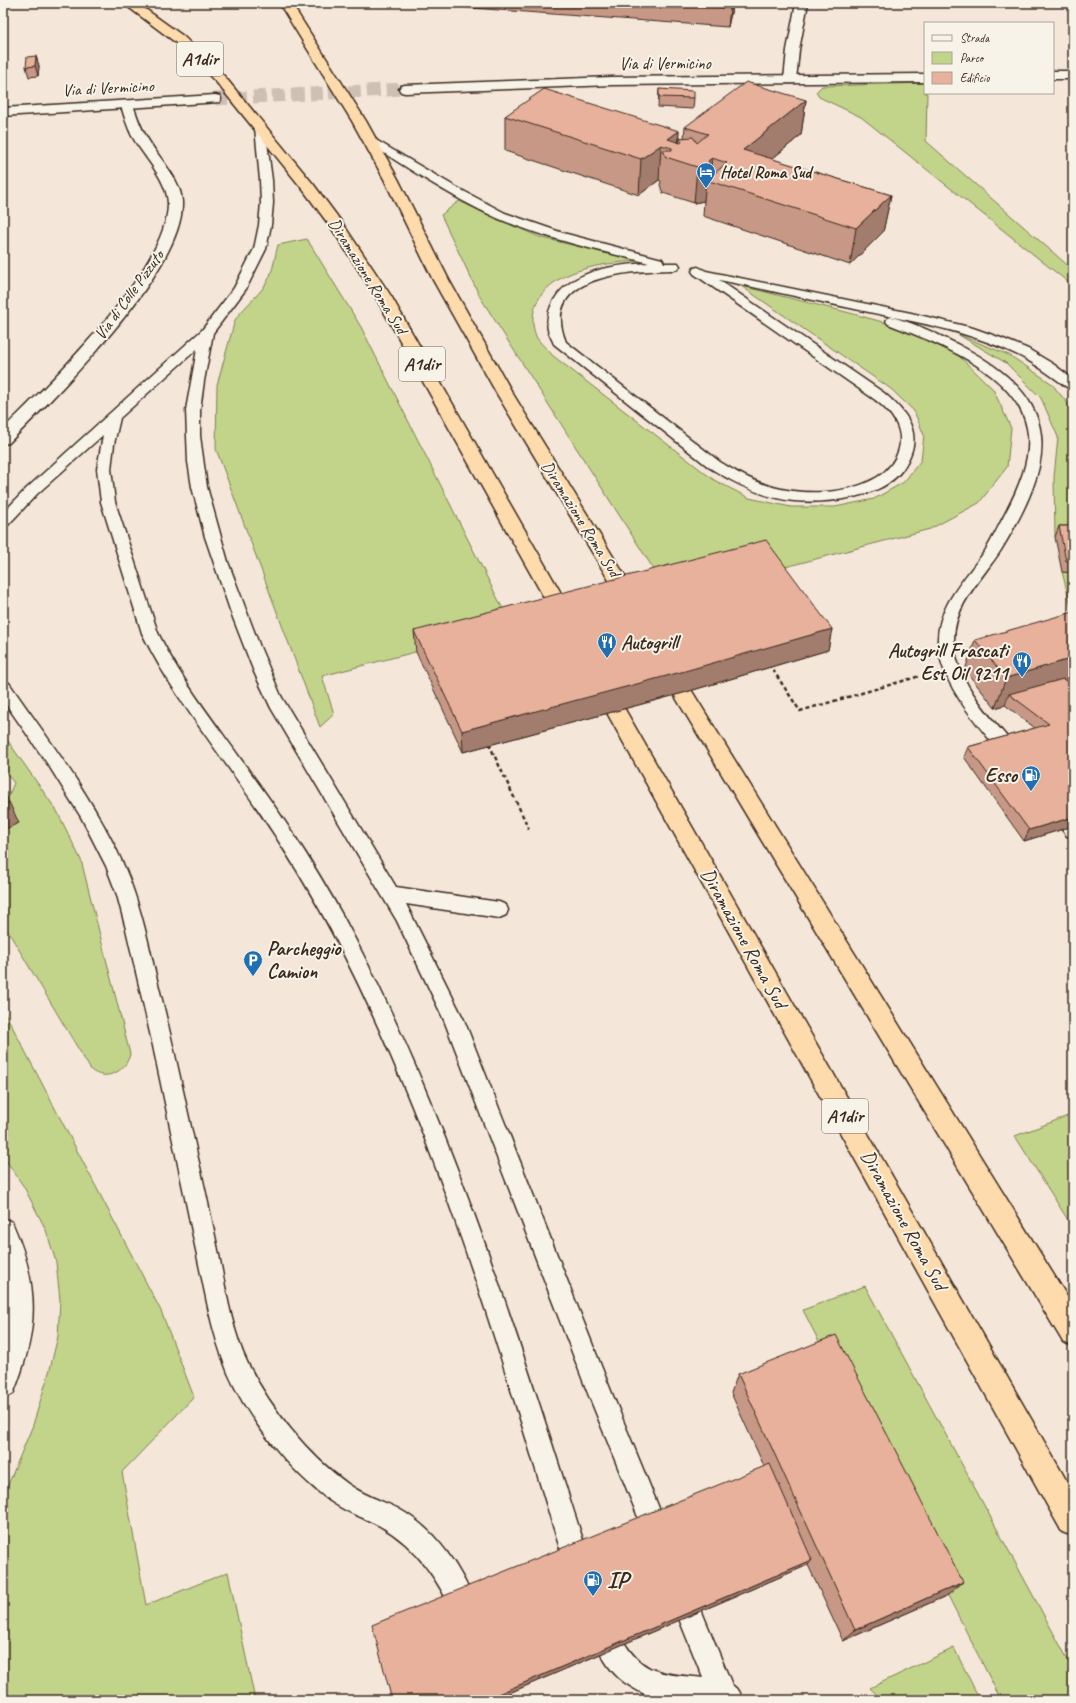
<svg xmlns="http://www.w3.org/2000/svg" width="1076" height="1703" font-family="Caveat,sans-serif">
<rect width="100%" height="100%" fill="#f4e6d9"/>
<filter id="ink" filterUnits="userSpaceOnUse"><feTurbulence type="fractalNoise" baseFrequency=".025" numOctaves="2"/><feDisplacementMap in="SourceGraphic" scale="8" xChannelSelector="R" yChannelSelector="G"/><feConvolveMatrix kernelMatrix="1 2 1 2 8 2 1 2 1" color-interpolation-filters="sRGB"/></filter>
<g filter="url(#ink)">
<g fill="#c1d489" stroke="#7e7f54">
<path d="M925,83V93H927L926,141L1073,270V286L861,117L819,97L816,92L822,86Z"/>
<path d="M459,201L539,237L638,261C605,263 548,269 535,307C532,317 532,326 536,336C539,343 548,349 552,355L714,480L749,498L791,507H835L874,499L904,482L921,460L924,435L914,411L891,389L741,286L850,313L908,329L958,355L993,389L1011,428L1007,467L979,503L930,529L770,571L665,587L480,297L441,215Z"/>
<path d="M307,239L361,327L512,627L322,676L334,714L320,727L216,449L217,385L235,320C245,305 263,293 270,276C274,266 275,255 278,245Z"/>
<path d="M959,335L1009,355L1051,383L1073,410V538L1055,537L1054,477L1058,437L1041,398L1006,363Z"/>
<path d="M1062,572L1073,573V614Z"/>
<path d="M3,734L57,811L81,860L130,1054C126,1072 105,1082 91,1070L3,923V830L6,802L14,783L3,769Z"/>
<path d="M3,1009L161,1311L194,1397L122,1472L146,1605L228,1572L255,1700H3V1497L33,1425L50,1369L58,1336L60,1300L56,1262L46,1230L24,1187L3,1156Z"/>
<path d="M1073,1114V1228L1015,1136Z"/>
<path d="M865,1286L1073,1669V1700H1001L803,1310Z"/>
<path d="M954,1648L980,1700H882L870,1688Z"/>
</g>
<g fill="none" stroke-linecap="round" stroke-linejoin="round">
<path stroke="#cfc0b4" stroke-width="13" stroke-dasharray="13 6" stroke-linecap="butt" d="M215,99L405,89"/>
<g stroke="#3b2a1e" stroke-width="3">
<g id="service">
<path d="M260,124L265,127L272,180L273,203L271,225L266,249L246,289L213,333L204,381L200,410V436L207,487L228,562L260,647L281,696L396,887L499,902L506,905L508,910L506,915L499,918L406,904L464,1020L611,1391L670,1535L667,1544L658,1547L649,1544L587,1391L444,1020L397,921L271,708L254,672L230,610L205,537L192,487L188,462L186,410L197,349L120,418L114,444L111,469L115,502L158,633C183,684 218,726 250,772C289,825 325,881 355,939C459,1139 523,1355 592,1568L588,1577L579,1581L570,1577L566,1568C501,1358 441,1146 341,949C311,891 276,834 238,781C204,732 168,687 142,633L101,502L97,469L103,435L37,494L8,525L3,527V513L27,488L202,330L234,288L254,249L259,225L261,203L260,180L255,127Z"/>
<path d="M369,136L454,186L505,213L563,233L662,259L664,263H678L680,266L678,269L674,270C631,271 538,274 566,342L720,462C742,476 766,488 793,491C817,494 846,492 868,482C892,472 909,446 895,421C890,412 882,405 874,399L694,274L692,271L694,268L698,267L706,271L911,313L973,328L1001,338L1028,349L1053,364L1073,379V389L1068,388C1052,376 1036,364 1018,355C967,330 910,321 855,309C810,300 765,289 719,280L884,393C905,411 923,431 908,460C902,473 891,483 878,489C853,500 822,503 794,501C764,498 736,484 710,468L554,344C552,339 549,334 548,330C546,319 549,309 554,300C573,269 616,265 649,263C598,250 546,239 497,218C451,197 408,168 365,141L364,139L365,137Z"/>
<path d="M892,317C918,324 946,338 970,351C1068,406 1052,466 1001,550C983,578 954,604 954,640C954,682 995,722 1020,752L1023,757L1020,762L1014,763L1008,762C982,729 939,685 938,641C937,606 966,578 985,551C992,540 998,527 1005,514C1018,489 1033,457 1027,428C1016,372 935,342 888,324L886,321L888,318Z"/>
<path d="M3,681L9,683C50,742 95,800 124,866C140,903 148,941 157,980C172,1038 184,1096 197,1154C205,1188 212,1221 219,1255C226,1291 232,1331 248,1364C271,1409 307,1454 348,1484C363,1495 380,1500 397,1508C438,1530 462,1570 479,1612L475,1621L466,1625L457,1621C440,1583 418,1547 380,1526C363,1517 345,1512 329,1500C289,1470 248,1419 228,1373C220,1353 214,1333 209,1312L153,1046L126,929L117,895L106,866L81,817L49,766L3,700Z"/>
<path d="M1055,801L1061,803L1073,818V838L1067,836L1046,808L1049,803Z"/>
<path d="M682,1581L691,1585L732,1685L739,1691L743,1700C717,1700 676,1703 652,1697C643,1694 625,1684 618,1677C604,1664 596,1644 589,1627L593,1618L602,1614L611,1618C621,1638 633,1664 657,1671C670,1676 689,1676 703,1678L669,1594L673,1585Z"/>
</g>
</g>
<g stroke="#3b2a1e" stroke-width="3">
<g id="minor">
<path d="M796,3H808L799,50L796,80L794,83H786L784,80L787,50Z"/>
<path d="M127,101L132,102L133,105C137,116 140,126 146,136C157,157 181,178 182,202C185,269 56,395 9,443L3,444V429C49,384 169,268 168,203C167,179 143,156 132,136C127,126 124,116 121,105L122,102Z"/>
<path d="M3,1218L12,1222C40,1285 39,1331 13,1394L3,1398V1336L6,1305L3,1274Z"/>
</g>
</g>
<g stroke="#3b2a1e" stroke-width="3">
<g id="secondary">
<rect x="1053" y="71" width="20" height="8"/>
<path d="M925,74V82L611,85L405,93L401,92L399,89L401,86L405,85L611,77Z"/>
<path d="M215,95L220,96L221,99L220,102L3,116V108Z"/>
</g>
</g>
<g stroke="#3b2a1e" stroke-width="3">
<g id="motorway">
<path d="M123,3H137L183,36L225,77L314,185L343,224L391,296L573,614L570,619L563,621L556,619L375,296L332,229L304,191L217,83L175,42Z"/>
<path d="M279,3H291L366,121L398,179L449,280L513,394L638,597L636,602L629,603L622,602L497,394L433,280L384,179L352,121Z"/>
<path d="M683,686L690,688L1073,1306V1346L1063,1342L676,698L673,693L676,688Z"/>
<path d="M616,704L623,706L1073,1492V1536L1062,1532L606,711L609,706Z"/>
</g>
</g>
<g stroke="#3b2a1e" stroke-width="2.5" stroke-dasharray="4 3" stroke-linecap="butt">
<path d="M769,664L800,711L920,676"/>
<path d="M489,744L529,829"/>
</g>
<use href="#service" fill="#f7f3e8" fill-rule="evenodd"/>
<use href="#minor" fill="#f7f3e8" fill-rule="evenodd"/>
<use href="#secondary" fill="#f7f3e8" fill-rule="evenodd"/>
<use href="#motorway" fill="#fedbac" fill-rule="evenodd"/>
</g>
<g fill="#c79886" stroke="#3b2a1e">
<path d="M458,3H733L728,27L458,7Z"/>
<path d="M36,56L39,66L38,76L29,77L26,67Z"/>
<path d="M659,89L694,98L693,109L658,107Z"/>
<path d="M806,100L801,135L772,159L891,195L883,232L850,265L703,216L704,201L694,203L663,193L660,185L661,181L659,180L639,195L505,151V116L679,131L678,143H679L680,138H684L685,127Z"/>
<path d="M1059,526H1073V573L1062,572L1055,537Z"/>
<path d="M832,629L828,650L683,693L463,752L416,652L414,631Z"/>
<path d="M975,640L1073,685H1072L1073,686V826L1024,841L964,757L968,747L1035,728L1005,705L995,708L965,670Z"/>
<path d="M738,1374L948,1595L843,1641L808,1565L493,1700L764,1466L731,1393Z"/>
</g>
<g fill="#a27c6d" stroke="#3b2a1e">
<path d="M731,3H733L728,27L730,8Z"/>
<path d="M36,56L39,66L38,76L35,66Z"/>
<path d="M806,100L801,135L739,186L743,150Z"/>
<path d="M679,131L677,161L672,148L668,139Z"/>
<path d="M661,145L659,180L639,195L641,159Z"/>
<path d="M712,158L709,181L706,180L704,201L694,203L697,167L708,161Z"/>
<path d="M891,195L883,232L850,265L856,228Z"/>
<path d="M832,629L828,650L683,693L463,752L462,731Z"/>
<path d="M1073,658V685L1018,701L1009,694L1005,705L995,708L1006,678Z"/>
<path d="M9,802L19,823L3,830V805Z"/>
<path d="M1073,817V826L1024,841L1029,830Z"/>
<path d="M812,1560L808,1565L493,1700H484Z"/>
<path d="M963,1582L948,1595L843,1641L855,1630Z"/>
</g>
<g fill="#e7b19c" stroke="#3b2a1e">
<path d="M665,3H731L730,8Z"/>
<path d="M36,56L35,66L26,67L27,57Z"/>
<path d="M746,82L806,100L743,150L891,195L856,228L706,180L727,163L712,158L708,161L710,164L697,167L666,157L663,150H672V148L661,145L641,159L505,116L544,89L679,131L668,139L680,143L682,142L680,138L693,137L697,143L708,134L685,127Z"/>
<path d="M659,89L694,91V98L659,97Z"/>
<path d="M1059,526H1073V561H1066Z"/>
<path d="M766,540L832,629L685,671L462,731L414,631Z"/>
<path d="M1073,612V658L1006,678L975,640Z"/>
<path d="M1063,679L1073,686V817L1029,830L968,747L1049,724L1009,694Z"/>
<path d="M3,792L9,802L3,805Z"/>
<path d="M836,1335L963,1582L855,1630L738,1374Z"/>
<path d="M770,1464L812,1560L484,1700H392L372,1625Z"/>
</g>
</g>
<defs>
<g id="hotel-pin" transform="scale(1)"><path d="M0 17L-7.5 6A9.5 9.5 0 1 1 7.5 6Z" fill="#1f6fb2" stroke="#f7f3e8"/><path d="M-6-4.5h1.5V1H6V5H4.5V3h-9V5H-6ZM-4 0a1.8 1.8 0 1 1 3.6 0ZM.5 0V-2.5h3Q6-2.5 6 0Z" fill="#fff"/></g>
<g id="restaurant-pin" transform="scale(1)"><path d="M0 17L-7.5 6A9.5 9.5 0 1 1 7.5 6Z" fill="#1f6fb2" stroke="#f7f3e8"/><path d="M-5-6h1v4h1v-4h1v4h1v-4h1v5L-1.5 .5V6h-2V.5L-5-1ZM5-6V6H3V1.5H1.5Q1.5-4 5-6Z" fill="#fff"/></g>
<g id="fuel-pin" transform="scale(1)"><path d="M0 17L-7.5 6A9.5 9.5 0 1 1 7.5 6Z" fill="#1f6fb2" stroke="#f7f3e8"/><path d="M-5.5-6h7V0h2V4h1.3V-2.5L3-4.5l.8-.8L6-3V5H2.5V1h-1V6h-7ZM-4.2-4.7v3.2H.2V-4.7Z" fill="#fff"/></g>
<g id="parking-pin" transform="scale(1)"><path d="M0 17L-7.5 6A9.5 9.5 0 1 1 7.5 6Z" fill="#1f6fb2" stroke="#f7f3e8"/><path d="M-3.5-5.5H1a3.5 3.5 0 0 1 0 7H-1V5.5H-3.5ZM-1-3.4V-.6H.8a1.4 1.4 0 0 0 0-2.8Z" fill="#fff"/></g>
</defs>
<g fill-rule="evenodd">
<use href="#hotel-pin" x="706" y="172"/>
<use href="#restaurant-pin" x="607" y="642"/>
<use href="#restaurant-pin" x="1022" y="661"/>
<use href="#fuel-pin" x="1031" y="775"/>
<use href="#parking-pin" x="253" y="960"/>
<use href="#fuel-pin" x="593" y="1580"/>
</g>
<g text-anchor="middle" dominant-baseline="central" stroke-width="4" stroke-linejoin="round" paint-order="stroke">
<g font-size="17" fill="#3b2a1e" stroke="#f7f3e8">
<text x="665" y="63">Via di Vermicino</text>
<text transform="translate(108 88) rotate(-3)">Via di Vermicino</text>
<text transform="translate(368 276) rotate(58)">Diramazione Roma Sud</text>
<text transform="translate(129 295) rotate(-54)">Via di Colle Pizzuto</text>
<text transform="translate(581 519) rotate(58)">Diramazione Roma Sud</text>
</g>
<g font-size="17" font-weight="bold" fill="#3b2a1e" stroke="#f7f3e8" text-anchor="start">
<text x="720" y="172">Hotel Roma Sud</text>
</g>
<g fill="#f7f3e8" stroke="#73665b" stroke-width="1">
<rect x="177" y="42" width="46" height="34" rx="3"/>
<rect x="399" y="347" width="46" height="34" rx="3"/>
<rect x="822" y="1099" width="46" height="34" rx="3"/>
</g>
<g font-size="19" font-weight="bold" fill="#3b2a1e">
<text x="200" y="59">A1dir</text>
<text x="422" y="364">A1dir</text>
<text x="845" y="1116">A1dir</text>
</g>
<g font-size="20" font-weight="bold" fill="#3b2a1e" stroke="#f7f3e8" text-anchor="start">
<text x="621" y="642">Autogrill</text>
<text x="1008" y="650" text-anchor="end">Autogrill Frascati<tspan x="1008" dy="23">Est Oil 9211</tspan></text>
<text x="1017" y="775" text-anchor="end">Esso</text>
<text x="267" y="948">Parcheggio<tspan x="267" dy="23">Camion</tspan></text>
</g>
<g font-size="20" fill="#3b2a1e" stroke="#f7f3e8">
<text transform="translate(744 938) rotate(61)">Diramazione Roma Sud</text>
<text transform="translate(904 1220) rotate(61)">Diramazione Roma Sud</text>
</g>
<g font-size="24" font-weight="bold" fill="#3b2a1e" stroke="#f7f3e8" text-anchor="start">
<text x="607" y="1580">IP</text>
</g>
</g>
<rect width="1076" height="1703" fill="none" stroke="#f7f3e8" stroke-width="16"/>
<rect x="8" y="8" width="1060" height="1687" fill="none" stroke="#3b2a1e" stroke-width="1.5" filter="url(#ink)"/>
<rect x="924" y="22" width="130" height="72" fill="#f7f3e8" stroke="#aca397"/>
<rect x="932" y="35" width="20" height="6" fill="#f7f3e8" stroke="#aca397"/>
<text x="960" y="42" font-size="12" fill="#3b2a1e">Strada</text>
<rect x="932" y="52" width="20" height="12" fill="#c1d489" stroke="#aca397"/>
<text x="960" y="62" font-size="12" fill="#3b2a1e">Parco</text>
<rect x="932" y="72" width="20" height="12" fill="#e7b19c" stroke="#aca397"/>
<text x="960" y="82" font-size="12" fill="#3b2a1e">Edificio</text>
</svg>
